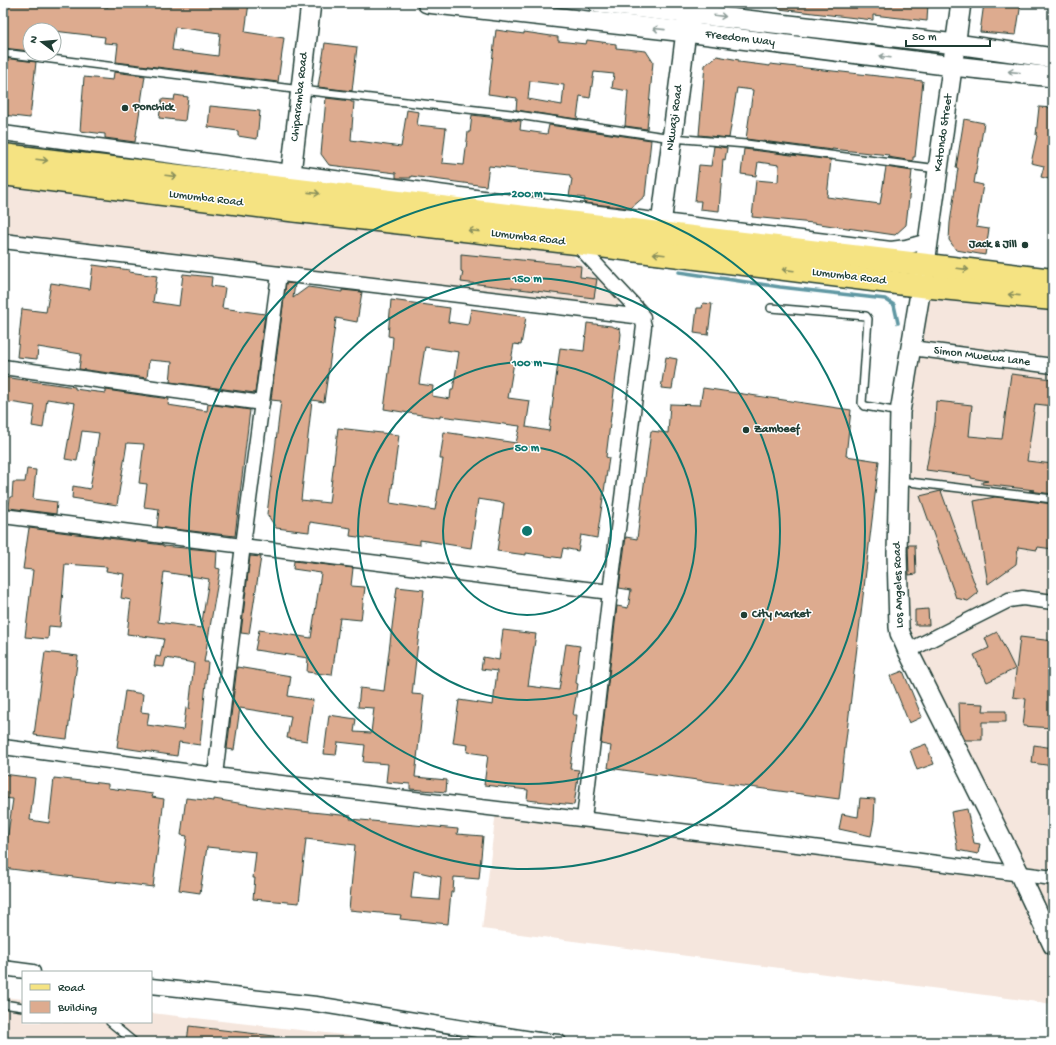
<svg xmlns="http://www.w3.org/2000/svg" width="1056" height="1045" font-family="'Gochi Hand',sans-serif">
<rect width="100%" height="100%" fill="#fff"/>
<filter id="ink" filterUnits="userSpaceOnUse"><feTurbulence type="fractalNoise" baseFrequency=".025" numOctaves="2"/><feDisplacementMap in="SourceGraphic" scale="8" xChannelSelector="R" yChannelSelector="G"/><feConvolveMatrix kernelMatrix="1 2 1 2 8 2 1 2 1" color-interpolation-filters="sRGB"/></filter>
<g filter="url(#ink)">
<g fill="#f5e6dd">
<path d="M3,182L567,250L620,301L614,312L3,236Z"/>
<path d="M922,286L1053,305V944L901,630L900,419Z"/>
<path d="M496,811L1010,880L1053,967V1004L482,929Z"/>
<path d="M3,997L23,999V1022H151V1013L406,1042H3Z"/>
</g>
<g fill="none" stroke-linecap="round" stroke-linejoin="round">
<path stroke="#6098a3" stroke-width="3.5" d="M679,272L780,287L885,299L894,305L898,323"/>
</g>
<g fill="#ddab8f" stroke="#1f3d34" fill-rule="evenodd">
<path d="M3,3H73L108,7V3H249L245,32L284,38L278,82L116,62L118,44L104,43L105,37L54,31V30H30V51L3,48ZM175,27L220,33L218,56L172,50Z"/>
<path d="M779,3H895L906,4L908,3H928L927,21L873,15V20L779,9Z"/>
<path d="M984,3H1021L1016,35L980,32Z"/>
<path d="M496,30L524,34V32L558,37V41L586,44L587,40L616,44V48L646,51L653,62L647,129L625,126L628,91L612,88L614,74L594,72L590,98L580,96L577,119L516,110L517,98L488,94ZM530,81L564,85L562,105L528,99Z"/>
<path d="M325,43L357,47L352,91L318,87Z"/>
<path d="M717,56L739,60V62L770,66V64L923,81L915,157H913V161L888,157L889,155L832,149V150L746,139L753,90L737,88L729,138L699,135L705,65Z"/>
<path d="M3,58L36,62L30,118L3,115Z"/>
<path d="M114,72L145,76L135,142L105,138V134L80,131L84,77L113,80Z"/>
<path d="M175,95L188,97L185,121L159,118L162,99L174,100Z"/>
<path d="M326,98L351,101V102H354L351,140L401,147L407,110L419,112L417,125L446,128L442,163L464,165L468,132H470L472,115L521,121L520,130L547,134L549,125L651,140L645,196L631,208L584,203L585,198L569,196L572,179L570,178V175L489,166L486,186L411,176V178H396V173L329,165L321,154Z"/>
<path d="M210,106L260,111L257,139L238,136V131L208,127Z"/>
<path d="M1039,107L1053,108V180L1041,177L1044,166L1031,163L1037,136L1036,135Z"/>
<path d="M964,119L984,123L974,183L983,185L976,227L989,229L985,255L956,250L949,240L950,223L958,168H956Z"/>
<path d="M714,146L727,148L725,160L723,159L719,211L700,209L701,201H695L699,165L711,166Z"/>
<path d="M744,149L831,160L827,197L880,204L886,167L912,171L906,225L895,235L813,223L752,217L756,180L778,182L779,165L758,162L756,176L741,174Z"/>
<path d="M461,254L581,266L580,277L597,279L594,298L461,282L463,272L461,271Z"/>
<path d="M93,265L130,270L129,272L157,276L153,302L179,306L183,274L212,277L211,286L225,288L222,308L265,314L255,393L170,382L172,362L149,360L147,378L79,369L81,354L38,347L37,359L17,357L22,309L46,312L51,283L90,289Z"/>
<path d="M286,283L295,284L293,298L308,287L342,292V290L362,292L357,322L336,318L324,402L312,400L301,500L329,503L338,428L399,435L390,503L435,510L443,459H440L444,432L516,443L520,426L440,416V418L384,409L392,350L393,337L388,336L391,300L450,308L448,322L468,325L471,309L526,317L521,345L514,344L511,361L514,362L508,398L530,401L526,427L549,431L560,348L584,351L587,323L611,326L620,329L621,334L606,457L609,458L597,538L581,535L578,551L563,548L561,558L526,553V555L497,551L504,503L478,499L471,548L420,540V545L350,536L351,528L310,522L309,532L276,528L267,514L281,401L271,400ZM425,347L459,352L453,390H451L450,399L432,396L433,386L419,384Z"/>
<path d="M703,303L712,304L708,335L694,333L697,308H702Z"/>
<path d="M666,357L677,359L672,389L661,388Z"/>
<path d="M1011,374L1053,379V406L1035,404L1027,461L1053,464V494L1029,491L1035,490L982,484V482L988,481L971,478V476L926,470L935,422L936,401L972,405L969,436L1002,439Z"/>
<path d="M3,377L75,387V389L89,391L106,393V390L169,399L168,405L207,411L208,404L250,410L235,536L157,527L159,509L144,507L147,484L139,483L144,444L127,443L117,505L72,498L73,486L90,489L99,433L82,431L77,461L65,459L75,403L47,399L43,428L32,426L35,406L3,401Z"/>
<path d="M703,388L851,410L846,456L879,461L839,799L608,768L611,746L601,744L617,606L628,608L631,590L619,588L626,537L637,539L651,431L668,433L670,404L700,405Z"/>
<path d="M27,469L36,470L33,499L57,502L56,514L9,508L10,497H12L13,482H25Z"/>
<path d="M941,491L978,593L968,601L956,598L920,496Z"/>
<path d="M995,497L1053,504L1052,526H1053V549L1038,547L1037,550L1018,547L1016,564L988,584L974,501Z"/>
<path d="M29,528L163,545V546L217,551L216,568L220,569L204,662H208L200,745L179,742L177,756L117,747L125,691L143,694L141,712L149,713L147,725L183,730L186,708L189,709L194,663L166,658L164,667L154,666L156,656L160,657L164,639L127,634L131,600L121,598L124,574L106,571L107,567L65,564L60,627L49,626L48,639L25,637L33,570L23,569ZM164,572L209,579L201,628L158,622Z"/>
<path d="M908,545H915L916,574L909,575Z"/>
<path d="M250,556L261,557L249,634L241,633Z"/>
<path d="M294,561L353,568L351,586L365,587L361,620L340,618L332,675L307,672L308,658L255,650L259,630L311,638L321,573L293,569Z"/>
<path d="M397,587L424,590L412,694L424,695L415,777L447,780L446,792L410,789V784L386,782L388,764L363,762L365,745L338,742L336,755L324,754L329,715L356,719L354,732L371,733L374,708L358,707L360,688L384,691Z"/>
<path d="M928,609L929,625H915V610Z"/>
<path d="M503,630L536,634L528,686L559,690L566,644L580,646L576,683L578,684L573,715H577L570,769L579,770L574,805L527,800L528,790L484,785L488,755L467,752L468,745L453,743L459,700L493,705L497,671L481,669L483,657L499,660Z"/>
<path d="M997,632L1015,669L987,682L974,655L989,648L985,638Z"/>
<path d="M1020,637L1053,641L1049,679L1053,680V728L1023,726L1026,699L1013,697Z"/>
<path d="M45,652L78,656L67,739L34,735Z"/>
<path d="M237,667L291,676L288,696L313,700L307,741L287,738L291,716L240,708L234,750L227,749Z"/>
<path d="M903,671L922,717L909,723L890,676Z"/>
<path d="M959,703L984,704L983,711H1006V722H982V740H965L960,730Z"/>
<path d="M926,744L934,764L917,770L910,750Z"/>
<path d="M1034,745L1053,748V766L1032,763Z"/>
<path d="M3,774L35,778L30,820L49,823L54,778L108,784V788L153,794L152,797L164,799L153,887L3,868L13,799L3,798Z"/>
<path d="M186,798L214,801V799L262,807L351,816L350,819L458,829L457,834L483,836L479,879L454,877L453,892H451L448,924L400,919L401,915L349,910L355,845L306,839L299,903L253,899L255,878H253L256,852L226,849L207,847L200,893L179,890L187,836L181,835ZM414,871L441,877L439,900L411,898Z"/>
<path d="M860,798L875,799L874,820L871,836L839,829L842,814L858,817Z"/>
<path d="M967,809L974,843L980,844L978,854L957,850V846L951,812Z"/>
<path d="M189,1026L274,1036V1042H187Z"/>
</g>
<g fill="none" stroke-linecap="round" stroke-linejoin="round">
<g stroke="#1f3d34" stroke-width="10">
<g id="lane">
<path d="M3,53L301,90L511,114L672,138L746,144L938,169"/>
<path d="M771,308L866,316L868,319L862,403L865,406L900,412"/>
<path d="M900,481L1053,499"/>
<path d="M3,1004L23,1007"/>
<path d="M110,1022L134,1042"/>
</g>
</g>
<g stroke="#1f3d34" stroke-width="17">
<g id="street">
<path d="M3,133L534,205L891,249L906,247L928,241"/>
<path d="M3,241L643,317"/>
<path d="M576,243L640,312L644,326L610,592L584,819"/>
<path d="M911,348L1053,366"/>
<path d="M3,367L262,403"/>
<path d="M3,516L610,592"/>
<path d="M908,651L1009,600L1023,598L1053,602"/>
<path d="M3,747L215,775L797,845L1053,878"/>
<path d="M215,775L243,545L279,274"/>
<path d="M3,968L33,972"/>
<path d="M151,986L316,1004L538,1040L540,1042"/>
<path d="M538,1040L559,1042"/>
</g>
</g>
<g stroke="#1f3d34" stroke-width="22">
<g id="secondary">
<path d="M427,3L686,32L953,66L1053,77"/>
<path d="M598,3L956,44L1053,58"/>
<path d="M961,3L925,264L900,412L897,553L899,627L900,633L908,651L1020,875L1053,945"/>
<path d="M289,190L311,3"/>
<path d="M660,232L686,32L687,20"/>
</g>
</g>
<g stroke="#1f3d34" stroke-width="25">
<g id="primary">
<path d="M3,155C353,198 703,236 1053,280"/>
<path d="M3,174L290,210L576,243L921,286L1053,299"/>
</g>
</g>
<use href="#lane" stroke="#fff" stroke-width="7"/>
<use href="#street" stroke="#fff" stroke-width="14"/>
<use href="#secondary" stroke="#fff" stroke-width="19"/>
<use href="#primary" stroke="#f5e382" stroke-width="22"/>
</g>
<defs><path id="oneway-shaft" d="M-6 0H5M1.5-3L5.5 0L1.5 3" fill="none" stroke-width="1.6" stroke-linecap="round" stroke-linejoin="round"/></defs>
<g stroke="#8f9e9a">
<use href="#oneway-shaft" transform="translate(720 16) rotate(7)"/>
<use href="#oneway-shaft" transform="translate(659 29) rotate(-174)"/>
<use href="#oneway-shaft" transform="translate(885 57) rotate(-173)"/>
<use href="#oneway-shaft" transform="translate(1014 72) rotate(-174)"/>
</g>
<g stroke="#8a905b">
<use href="#oneway-shaft" transform="translate(42 160) rotate(7)"/>
<use href="#oneway-shaft" transform="translate(171 176) rotate(7)"/>
<use href="#oneway-shaft" transform="translate(314 193) rotate(6)"/>
<use href="#oneway-shaft" transform="translate(474 231) rotate(-173)"/>
<use href="#oneway-shaft" transform="translate(659 254) rotate(-173)"/>
<use href="#oneway-shaft" transform="translate(963 269) rotate(7)"/>
<use href="#oneway-shaft" transform="translate(788 270) rotate(-173)"/>
<use href="#oneway-shaft" transform="translate(1014 295) rotate(-174)"/>
</g>
</g>
<g fill="none" stroke="#0f766e" stroke-width="2">
<circle cx="527" cy="531" r="84"/>
<circle cx="527" cy="531" r="169"/>
<circle cx="527" cy="531" r="253"/>
<circle cx="527" cy="531" r="338"/>
</g>
<g fill="#1f3d34" stroke="#fff" stroke-width="1.5">
<circle cx="125" cy="108" r="4"/>
<circle cx="1025" cy="245" r="4"/>
<circle cx="746" cy="430" r="4"/>
<circle cx="744" cy="615" r="4"/>
</g>
<g text-anchor="middle" dominant-baseline="central" stroke-width="3" stroke-linejoin="round" paint-order="stroke">
<g font-size="12" fill="#1f3d34" stroke="#fff">
<text transform="translate(740 39) rotate(7)">Freedom Way</text>
<text transform="translate(300 97) rotate(-84)">Chiparamba Road</text>
<text transform="translate(675 118) rotate(-82)">Nkwazi Road</text>
<text transform="translate(944 133) rotate(-82)">Katondo Street</text>
<text transform="translate(206 199) rotate(7)">Lumumba Road</text>
<text transform="translate(528 238) rotate(7)">Lumumba Road</text>
<text transform="translate(849 277) rotate(7)">Lumumba Road</text>
<text transform="translate(982 357) rotate(7)">Simon Mwewa Lane</text>
<text transform="translate(899 585) rotate(-92)">Los Angeles Road</text>
</g>
<g font-size="12" font-weight="bold" fill="#1f3d34" stroke="#fff" text-anchor="start">
<text x="133" y="108">Ponchick</text>
<text x="1017" y="245" text-anchor="end">Jack &amp; Jill</text>
<text x="754" y="430">Zambeef</text>
<text x="752" y="615">City Market</text>
</g>
</g>
<circle cx="527" cy="531" r="6" fill="#0f766e" stroke="#fff" stroke-width="2"/>
<g font-size="12" text-anchor="middle" font-weight="bold" fill="#0f766e" stroke="#fff" stroke-width="3" stroke-linejoin="round" paint-order="stroke">
<text x="527" y="197">200 m</text>
<text x="527" y="282">150 m</text>
<text x="527" y="366">100 m</text>
<text x="527" y="451">50 m</text>
</g>
<rect width="1056" height="1045" fill="none" stroke="#fff" stroke-width="16"/>
<rect x="8" y="8" width="1040" height="1029" fill="none" stroke="#1f3d34" stroke-width="1.5" filter="url(#ink)"/>
<rect x="22" y="971" width="130" height="52" fill="#ffffff" stroke="#a5b1ae"/>
<rect x="30" y="984" width="20" height="6" fill="#f5e382" stroke="#a5b1ae"/>
<text x="58" y="991" font-size="12" fill="#1f3d34">Road</text>
<rect x="30" y="1001" width="20" height="12" fill="#ddab8f" stroke="#a5b1ae"/>
<text x="58" y="1011" font-size="12" fill="#1f3d34">Building</text>
<g transform="translate(42 42) rotate(286)"><circle r="19" fill="#ffffff" stroke="#a5b1ae"/>
<path d="M0-3L7 15L0 10L-7 15Z" fill="#1f3d34"/>
<text y="-6" font-size="11" font-weight="bold" text-anchor="middle" fill="#1f3d34">N</text>
</g>
<path d="M906 40v6h84v-6" fill="none" stroke="#1f3d34" stroke-width="2"/>
<text x="912" y="40" font-size="12" fill="#1f3d34" stroke="#ffffff" stroke-width="3" paint-order="stroke">50 m</text>
</svg>
